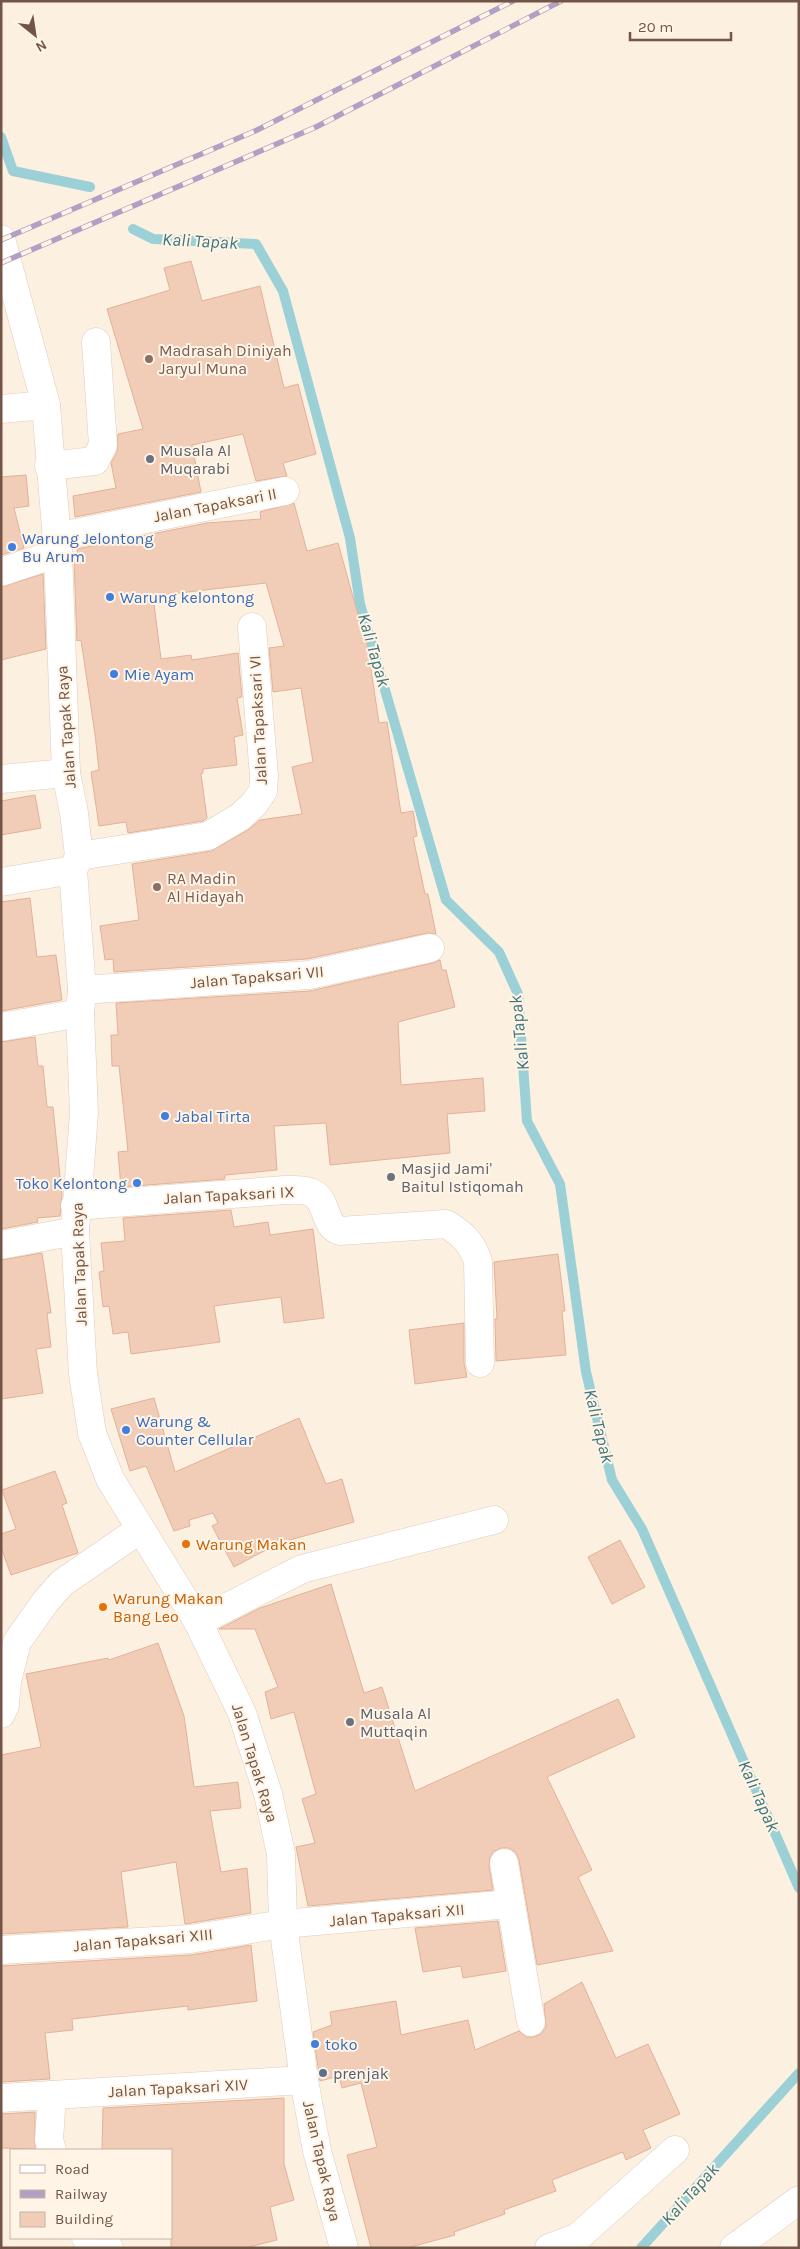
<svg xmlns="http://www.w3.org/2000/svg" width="800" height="2249" font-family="Karla,sans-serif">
<rect width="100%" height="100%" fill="#fcf0e0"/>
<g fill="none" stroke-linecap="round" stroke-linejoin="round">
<g stroke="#9bd0d7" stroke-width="10">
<path d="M1,137L13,171L90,187"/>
<path d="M133,229L153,239L256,244L283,291L350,538L360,604L446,900L499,952L518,994L527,1121L560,1184L586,1372L612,1480L642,1529L799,1888"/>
<path d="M641,2248L799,2073"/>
</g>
</g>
<g fill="#f1ccb7" stroke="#e4b198">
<path d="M191,261L202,301L260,286L284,388L298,384L316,454L283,463L287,476L256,481L243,434L192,445L201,492L75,517L73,496L116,488L111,463L117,452L118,434L143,429L107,309L170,290L164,268Z"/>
<path d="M26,475L29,506L14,508L24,548L1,555V477Z"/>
<path d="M294,503L307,551L338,543L364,636H366L379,723L387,722L401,813L413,811L417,836L413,837L425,894H428L436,934L427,933L307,959L114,972L113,959L105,960L100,926L139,920L132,864L211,851L248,830L260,820L302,814L292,767L313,762L301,688L273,692L269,648L284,646L266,583L153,596L161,659L191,655L192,660L238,653L242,697L237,698L243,735L234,737L237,765L203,769V773L201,774L207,818L203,821L128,833L126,822L99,826L91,772L99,770L95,734L81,640L77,641L74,560L78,559L77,549L207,523L261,519L260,512Z"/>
<path d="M43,574L46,649L1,660V587Z"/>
<path d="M35,795L41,828L1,835V801Z"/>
<path d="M30,898L37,957L56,955L62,1000L1,1011V902Z"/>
<path d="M440,960L442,970H446L455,1007L398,1022L401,1085L483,1078L485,1111L447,1114L450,1153L330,1165L326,1123L274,1126L277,1170L225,1175V1179L121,1187L118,1152L128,1151L119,1066H112L111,1035H118L116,1003L310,991L433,963Z"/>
<path d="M35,1037L38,1066H43L47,1107H53L62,1196L60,1216L37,1218L38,1222L1,1229V1042Z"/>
<path d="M231,1210L234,1227L268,1222L270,1235L313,1229L324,1318L284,1323L281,1297L214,1306L220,1342L131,1354L128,1332L113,1334L109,1306L103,1307L99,1272L104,1271L101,1243L125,1241L123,1218Z"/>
<path d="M42,1253L51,1313H47L51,1347L36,1349L43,1393L1,1399V1260Z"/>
<path d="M558,1254L565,1311H562L566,1355L496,1361L495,1319H497L494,1262Z"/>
<path d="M464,1323V1363L467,1377L415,1384L409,1330Z"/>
<path d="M154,1398L175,1472L299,1418L326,1484L342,1479L354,1522L279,1543L234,1567L212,1526L218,1523L213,1513L189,1520L190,1526L174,1531L146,1466L130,1471L111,1409Z"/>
<path d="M55,1471L67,1503L62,1505L78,1553L11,1575L1,1547V1534L16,1529L2,1490Z"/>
<path d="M620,1540L645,1587L612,1604L588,1557Z"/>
<path d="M331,1584L364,1693L382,1687L415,1791L618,1699L635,1737L547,1777L592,1870L578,1877L613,1951L537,1965L519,1860L516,1853L509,1848H501L494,1851L490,1857L489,1866L493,1890L308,1906L296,1847L315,1843L302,1799L316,1794L294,1712L271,1719L265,1692L278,1687L255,1629H219L260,1608Z"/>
<path d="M158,1643L184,1716L194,1787L238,1782L241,1808L210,1811L221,1872L247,1868L251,1913L185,1924L176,1862L121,1872L128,1927L1,1934V1755L41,1747L26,1674L108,1658L109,1660Z"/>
<path d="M498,1921L506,1971L463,1978L461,1966L423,1972L415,1928Z"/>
<path d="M251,1945L257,2001L188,2010V2006L72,2019L73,2030L45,2033L50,2079L1,2082V1966L191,1955Z"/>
<path d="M582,1982L616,2058L648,2044L680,2114L643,2130L651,2148L626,2160L623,2152L552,2180L556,2191L504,2210L505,2214L454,2232L455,2235L407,2248H371L347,2155L377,2147L361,2083L342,2088L339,2076L320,2081L313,2032L332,2025L330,2012L396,2001L401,2035L468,2020L475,2050L519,2031L526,2037H534L541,2034L546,2027L544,2004Z"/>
<path d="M284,2098V2164L294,2200L270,2207L277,2240L245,2248H171V2150H102L103,2108Z"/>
<path d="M35,2112V2149L1,2148V2114Z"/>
</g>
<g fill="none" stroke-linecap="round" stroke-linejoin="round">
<g stroke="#e0cbbc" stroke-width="29">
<g id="minor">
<path d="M1,239L46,405L58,553L66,773L74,813L79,856L73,870L82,990L80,1013L84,1113L75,1231L83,1374L92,1433L110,1479L198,1622L242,1713L268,1794L281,1854L283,1924L304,2080L317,2151L344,2248"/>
<path d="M1,409L46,405"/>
<path d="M49,466L95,461L103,445L96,342"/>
<path d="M56,537L285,491"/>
<path d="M1,572L58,553"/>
<path d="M1,779L66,773"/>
<path d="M79,856L208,836L240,817L254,804L263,791L264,776L252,627"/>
<path d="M1,882L73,870"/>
<path d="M82,990L309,975L430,948"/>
<path d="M1,1027L80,1013"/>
<path d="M75,1206L285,1190C293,1190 303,1189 310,1192C329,1199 322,1225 340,1231L446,1224C463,1234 471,1242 478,1261L480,1363"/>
<path d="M1,1245L75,1231"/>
<path d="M198,1622L302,1569L494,1520"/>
<path d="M1,1714L5,1705L7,1681L17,1642L46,1601L62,1583L139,1530"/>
<path d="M504,1863L531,2022"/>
<path d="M1,1950L190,1939L283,1924L510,1904"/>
<path d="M1,2098L304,2080"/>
<path d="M52,2150L49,2140L52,2095"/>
<path d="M86,2238L109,2248"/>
<path d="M549,2248L578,2237L675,2150"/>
<path d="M734,2248L799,2200"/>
</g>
</g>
<use href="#minor" stroke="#fff" stroke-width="28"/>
<g stroke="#b19fc4" stroke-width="5.5">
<g id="rail">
<path d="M1,240L255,131L513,1"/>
<path d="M1,263L316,127L561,1"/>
</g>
</g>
<use href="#rail" stroke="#fff4e5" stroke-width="4" stroke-dasharray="11" stroke-linecap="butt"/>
</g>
<g fill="#8d6e63" stroke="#fff4e5" stroke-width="2">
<circle cx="149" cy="359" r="5"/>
<circle cx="157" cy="887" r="5"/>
</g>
<g fill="#6b7280" stroke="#fff4e5" stroke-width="2">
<circle cx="150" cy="459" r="5"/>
<circle cx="391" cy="1177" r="5"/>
<circle cx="350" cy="1722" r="5"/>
</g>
<g fill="#3f7fe0" stroke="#fff4e5" stroke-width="2">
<circle cx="12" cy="547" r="5"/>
<circle cx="110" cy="597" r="5"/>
<circle cx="114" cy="674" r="5"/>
<circle cx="165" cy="1116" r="5"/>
<circle cx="137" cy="1183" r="5"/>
<circle cx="126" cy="1430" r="5"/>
<circle cx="315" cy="2044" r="5"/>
</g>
<g fill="#e8710a" stroke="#fff4e5" stroke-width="2">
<circle cx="186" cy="1544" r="5"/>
<circle cx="103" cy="1607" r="5"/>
</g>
<circle fill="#5c6f8a" stroke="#fff4e5" stroke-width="2" cx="323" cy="2073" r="5"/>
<g text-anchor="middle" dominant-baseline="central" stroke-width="4" stroke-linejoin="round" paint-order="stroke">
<g font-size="16" fill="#785e54" stroke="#fff4e5" text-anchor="start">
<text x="159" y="350">Madrasah Diniyah<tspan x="159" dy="18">Jaryul Muna</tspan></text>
<text x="167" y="878">RA Madin<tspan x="167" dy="18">Al Hidayah</tspan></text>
</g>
<g font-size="16" fill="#5b616d" stroke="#fff4e5" text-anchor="start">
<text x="160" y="450">Musala Al<tspan x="160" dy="18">Muqarabi</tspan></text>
<text x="401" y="1168">Masjid Jami'<tspan x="401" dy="18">Baitul Istiqomah</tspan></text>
<text x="360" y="1713">Musala Al<tspan x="360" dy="18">Muttaqin</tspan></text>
</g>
<g font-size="16" fill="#725547" stroke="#fff4e5">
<text transform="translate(215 505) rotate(-11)">Jalan Tapaksari II</text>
<text transform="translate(258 720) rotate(-93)">Jalan Tapaksari VI</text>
<text transform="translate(66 727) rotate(-94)">Jalan Tapak Raya</text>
<text transform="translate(257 977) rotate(-5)">Jalan Tapaksari VII</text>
<text transform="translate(229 1195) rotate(-3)">Jalan Tapaksari IX</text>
<text transform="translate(79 1264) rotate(-92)">Jalan Tapak Raya</text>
<text transform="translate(255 1763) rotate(73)">Jalan Tapak Raya</text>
<text transform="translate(397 1915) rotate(-5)">Jalan Tapaksari XII</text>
<text transform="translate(143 1940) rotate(-5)">Jalan Tapaksari XIII</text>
<text transform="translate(178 2088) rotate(-3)">Jalan Tapaksari XIV</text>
<text transform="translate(322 2161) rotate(77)">Jalan Tapak Raya</text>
</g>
<g font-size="16" fill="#366cbe" stroke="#fff4e5" text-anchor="start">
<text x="22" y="538">Warung Jelontong<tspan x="22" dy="18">Bu Arum</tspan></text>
<text x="120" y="597">Warung kelontong</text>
<text x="124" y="674">Mie Ayam</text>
<text x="175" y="1116">Jabal Tirta</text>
<text x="127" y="1183" text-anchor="end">Toko Kelontong</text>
<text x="136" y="1421">Warung &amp;<tspan x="136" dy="18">Counter Cellular</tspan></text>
<text x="325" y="2044">toko</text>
</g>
<g font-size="16" fill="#c56008" stroke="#fff4e5" text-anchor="start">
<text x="196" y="1544">Warung Makan</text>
<text x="113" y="1598">Warung Makan<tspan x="113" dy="18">Bang Leo</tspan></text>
</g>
<g font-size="16" fill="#4e5e75" stroke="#fff4e5" text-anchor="start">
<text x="333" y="2073">prenjak</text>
</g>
<g font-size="18" font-style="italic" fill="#3f777f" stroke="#fff4e5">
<text transform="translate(200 241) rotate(3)">Kali Tapak</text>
<text transform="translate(374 650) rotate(74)">Kali Tapak</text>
<text transform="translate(519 1033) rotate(-96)">Kali Tapak</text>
<text transform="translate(599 1426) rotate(76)">Kali Tapak</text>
<text transform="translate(759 1796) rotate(66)">Kali Tapak</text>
<text transform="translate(690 2194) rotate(-48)">Kali Tapak</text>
</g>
</g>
<rect width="800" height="2249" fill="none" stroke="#725547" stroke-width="5"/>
<rect x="10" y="2149" width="162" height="90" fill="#fff4e5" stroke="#c7b4a6"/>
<rect x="20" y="2165" width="25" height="8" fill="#ffffff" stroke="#c7b4a6"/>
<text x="55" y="2174" font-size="15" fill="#725547">Road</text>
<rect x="20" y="2190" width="25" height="8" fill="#b19fc4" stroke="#c7b4a6"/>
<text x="55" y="2199" font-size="15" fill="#725547">Railway</text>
<rect x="20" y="2212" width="25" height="15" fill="#f1ccb7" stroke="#c7b4a6"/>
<text x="55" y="2224" font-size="15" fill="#725547">Building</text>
<g transform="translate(35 35) rotate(150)" stroke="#fff4e5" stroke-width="4" paint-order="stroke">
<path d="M0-4L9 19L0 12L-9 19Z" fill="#725547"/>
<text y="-8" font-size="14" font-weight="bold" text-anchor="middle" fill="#725547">N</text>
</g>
<path d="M630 32v8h101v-8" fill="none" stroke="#725547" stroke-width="2.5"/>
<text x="638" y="32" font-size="15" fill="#725547" stroke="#fff4e5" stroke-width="4" paint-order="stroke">20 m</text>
</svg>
